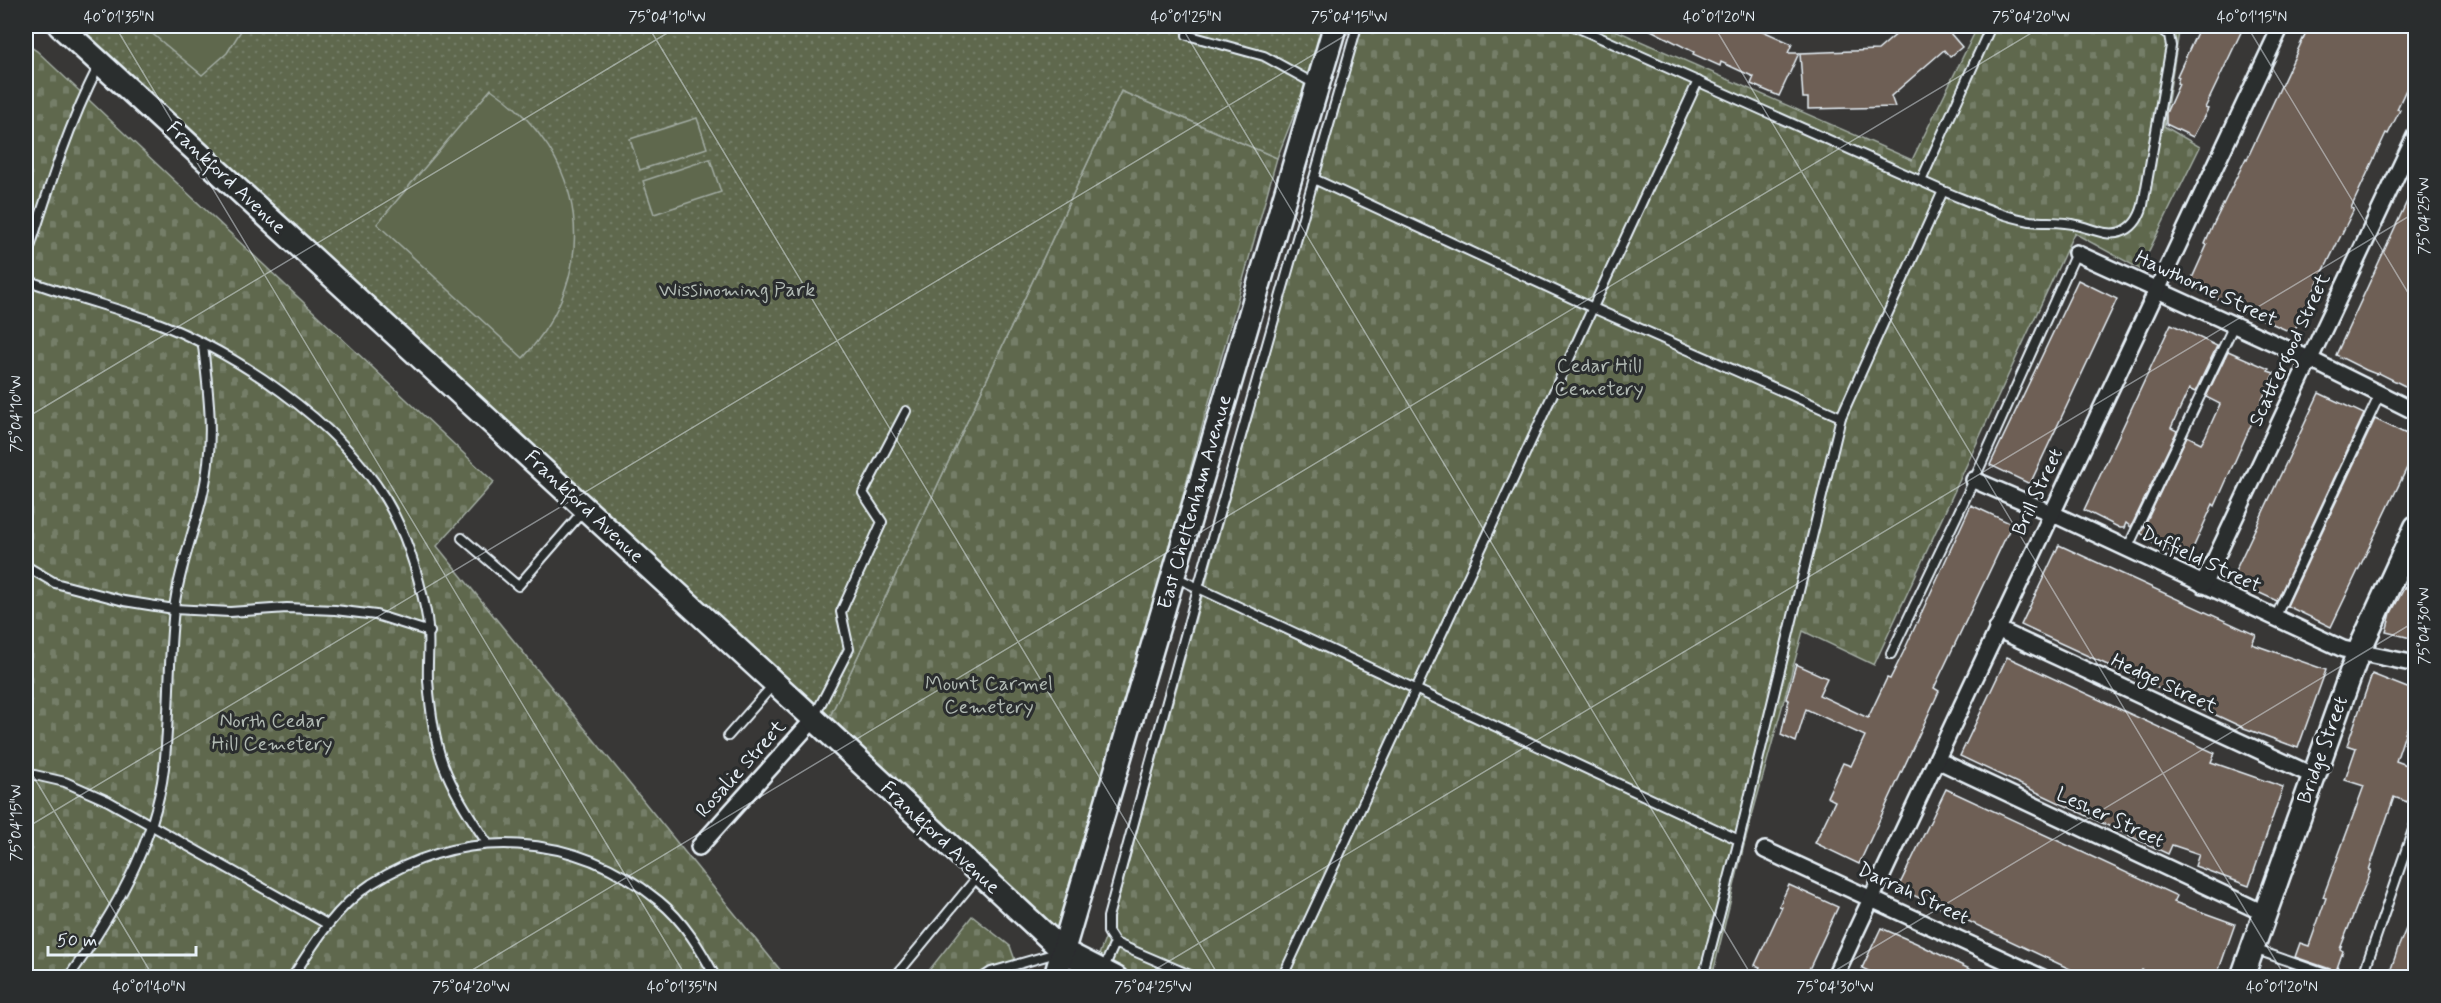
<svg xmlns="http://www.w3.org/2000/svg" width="2441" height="1003" font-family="Mynerve,sans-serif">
<defs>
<pattern id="cemetery-stones" width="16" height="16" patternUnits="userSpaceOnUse" patternTransform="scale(1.5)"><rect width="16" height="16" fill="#5e684e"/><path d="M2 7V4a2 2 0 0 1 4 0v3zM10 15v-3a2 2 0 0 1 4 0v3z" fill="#757e68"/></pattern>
<pattern id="park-dots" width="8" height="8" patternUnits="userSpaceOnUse" patternTransform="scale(1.5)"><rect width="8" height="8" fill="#5e684e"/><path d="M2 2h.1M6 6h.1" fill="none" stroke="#757e68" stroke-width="1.8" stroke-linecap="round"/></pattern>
</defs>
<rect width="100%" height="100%" fill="#383736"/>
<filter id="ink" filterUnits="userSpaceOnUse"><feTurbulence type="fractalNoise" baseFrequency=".0167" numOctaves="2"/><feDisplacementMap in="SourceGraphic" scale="12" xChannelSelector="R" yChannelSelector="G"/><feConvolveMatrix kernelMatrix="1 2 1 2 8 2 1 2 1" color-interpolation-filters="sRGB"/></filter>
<g filter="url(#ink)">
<g fill="url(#cemetery-stones)" stroke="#a3aca3" stroke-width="1.5">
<path d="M1360,26H1606L1912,160L1978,26H2180L2164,126L2200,147L2140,269L2074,233L1874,665L1803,631L1744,845L1712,977L1090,978L1112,921Z"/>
<path d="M26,44L37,51L494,482L437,546L786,977H26Z"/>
<path d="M1121,91L1277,158L1161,574L1063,951L824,729Z"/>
<path d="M972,916L1010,946L1021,977L923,978Z"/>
</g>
<path fill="url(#park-dots)" stroke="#a3aca3" stroke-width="1.5" d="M60,26H1329L1277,158L1121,91L824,729Z"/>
<g fill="#5e684e" stroke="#a3aca3" stroke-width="1.5">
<path d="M143,26H244L227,53L202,75Z"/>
<path d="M491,89C588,155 603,271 523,358L377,224Z"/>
<path d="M697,118L707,148L640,170L630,139Z"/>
<path d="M710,159L721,192L654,214L643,181Z"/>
</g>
<g fill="#6e5f55" stroke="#e8f1f8" stroke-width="1.5">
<path d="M1643,26H1745L1755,30L1756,28L1792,44L1788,53H1799L1779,96L1751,84L1754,77L1721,62L1720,66L1693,54L1694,52Z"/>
<path d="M1906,26H1944L1962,47L1950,57L1944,50L1891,96L1895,107L1808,109V98H1803L1800,53L1878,50Z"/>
<path d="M2200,26H2244L2205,108L2208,109L2193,137L2166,124V113L2179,84L2177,83L2179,77L2177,76Z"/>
<path d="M2309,26H2415V70L2397,109L2400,110L2388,134L2386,133L2351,208L2354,209L2293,333L2255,316L2256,313L2229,298L2226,303L2189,285L2207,245L2205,244L2214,223L2246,158L2247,159Z"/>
<path d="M2415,184V391L2379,373L2376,374L2366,370L2336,355Z"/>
<path d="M2078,280L2117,299L2030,484L1990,465Z"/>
<path d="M2171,324L2217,346L2195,392L2189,389L2171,428L2177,431L2131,527L2126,523L2124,528H2120L2084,510Z"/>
<path d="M2228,351L2269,369L2268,371L2274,373L2215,506L2213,504L2188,559L2154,544L2141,533L2187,436L2201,443L2205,437L2220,404L2206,397Z"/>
<path d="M2319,393L2364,414L2277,601L2240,584V583L2232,578Z"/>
<path d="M2375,419L2415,438V451L2331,627L2287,606Z"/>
<path d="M1971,505L2012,524L1934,688L1939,691L1935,700L1859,864L1815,843L1835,801L1827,797L1843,763L1851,766L1865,736L1806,709L1796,742L1781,735L1789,700L1786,699L1796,664L1827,678L1819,695L1868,718L1887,678L1890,679L1903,653Z"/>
<path d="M2059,545L2256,635L2252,644L2326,670L2298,748L2244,728L2021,625Z"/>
<path d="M2415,568V639L2386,632L2391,613Z"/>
<path d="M2007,657L2215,753L2211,762L2283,787L2249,886L2195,866L2199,854L2172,845L2168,854L1960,756Z"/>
<path d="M2372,674L2415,691V707L2410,728H2407L2396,761L2415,768V805L2394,797L2369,870H2371L2340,949L2343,951L2336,971L2295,957L2300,943L2309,946L2326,898L2323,897L2364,786L2345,780L2356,748L2347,745Z"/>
<path d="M1946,789L2177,896L2174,902L2235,924L2216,978H2161L2142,970L2138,978H2089L1898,888Z"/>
<path d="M1789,885L1838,907L1805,978H1755L1760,967L1755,965L1782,907L1779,906Z"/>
<path d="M2415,907V978H2388L2398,948Z"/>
<path d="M1881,928L1916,943L1988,978H1883L1862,968Z"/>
<path d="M2290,968L2317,978H2286Z"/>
</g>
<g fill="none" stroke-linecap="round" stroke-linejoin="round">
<g stroke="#e8f1f8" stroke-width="12">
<g id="lane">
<path d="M1189,26L1187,35L1264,56L1315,84"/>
<path d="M1574,26L1943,191C1971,202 2000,216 2030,221C2045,223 2062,221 2076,225C2091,228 2106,237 2121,232C2134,228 2140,216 2143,205L2171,46L2169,35L2156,26"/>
<path d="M1314,179L1593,308L1841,417"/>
<path d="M1921,181L1991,26"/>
<path d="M26,260C47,194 67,128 98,67"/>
<path d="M26,280C67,295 109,306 150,320C234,351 338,421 385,498C406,533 418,572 426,612C431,635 427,657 428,680C430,707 434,739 443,764C454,793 471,818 487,843"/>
<path d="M462,538L518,586L584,510"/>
<path d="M2127,549L2234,325"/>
<path d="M26,566L55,583L124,601L174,609L230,612L287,608L335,610L376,615L430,632"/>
<path d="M1175,577L1739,840L1703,978"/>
<path d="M2275,618L2380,394"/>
<path d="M1891,654L1974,480L2076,253"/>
<path d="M814,717L849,649L841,612L882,522L863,493L906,411"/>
<path d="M728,736L774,684"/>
<path d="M26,773L65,782L108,801L327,924"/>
<path d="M1739,840L1841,417L1943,191"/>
<path d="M1115,943L1197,978"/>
<path d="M2254,949L2337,978"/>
<path d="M1103,970L1115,943L1108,932V917L1198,588L1357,26"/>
<path d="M68,978C112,916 155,845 164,768C170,715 168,662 174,609C180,559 203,513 208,463C213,423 207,384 203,345"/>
<path d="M292,978C314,943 336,907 371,884C464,826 574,831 659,901C684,921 701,950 716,978"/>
<path d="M894,978L978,876"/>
<path d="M982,978L991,972L1060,952"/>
<path d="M1282,978L1698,81"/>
<path d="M2362,978L2416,821"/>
</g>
</g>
<g stroke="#e8f1f8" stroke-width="20">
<g id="street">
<path d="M2076,253L2309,359L2416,412"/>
<path d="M1974,480L2051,513L2343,649L2416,664"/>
<path d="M2203,585L2416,134"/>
<path d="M1997,629L2314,776"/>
<path d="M1937,760L2266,914"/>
<path d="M699,847L814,719"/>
<path d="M1765,850L2043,978"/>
<path d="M1834,978L2281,26"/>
</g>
</g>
<g stroke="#e8f1f8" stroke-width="27">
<g id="secondary">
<path d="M60,26L814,719L1063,951L1116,978"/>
<path d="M1055,978L1335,26"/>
<path d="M2242,978L2358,653L2416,527"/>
</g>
</g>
<use href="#lane" stroke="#2a2d2e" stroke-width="8"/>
<use href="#street" stroke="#2a2d2e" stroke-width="15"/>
<use href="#secondary" stroke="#2a2d2e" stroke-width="22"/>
</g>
</g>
<path fill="none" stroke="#e8f1f8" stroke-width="1.5" stroke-opacity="0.45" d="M115,26L687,978M648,26L1220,978M1181,26L1753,978M1714,26L2286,978M2247,26L2416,306M26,418L679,26M26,764L154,978M26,828L1361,26M459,978L2043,26M1141,978L2416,212M1823,978L2416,621"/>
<g text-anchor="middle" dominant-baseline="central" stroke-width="6" stroke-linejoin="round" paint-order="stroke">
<g font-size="20" fill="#e8f1f8" stroke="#2a2d2e">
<text transform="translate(226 178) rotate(43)">Frankford Avenue</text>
<text transform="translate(2206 289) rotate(25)">Hawthorne Street</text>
<text transform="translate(2290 350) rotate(-65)">Scattergood Street</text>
<text transform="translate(2038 492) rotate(-65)">Brill Street</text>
<text transform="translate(1195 502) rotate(-74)">East Cheltenham Avenue</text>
<text transform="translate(584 507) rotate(43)">Frankford Avenue</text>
<text transform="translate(2201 560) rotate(25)">Duffield Street</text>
<text transform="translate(2164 684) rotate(25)">Hedge Street</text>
<text transform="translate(2323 750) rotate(-70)">Bridge Street</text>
<text transform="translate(741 769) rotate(-48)">Rosalie Street</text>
<text transform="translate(2110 818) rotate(25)">Lesher Street</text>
<text transform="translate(940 838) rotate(43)">Frankford Avenue</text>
<text transform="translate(1913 894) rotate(25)">Darrah Street</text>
</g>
<g font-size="20" fill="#b1bab4" stroke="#2a2d2e">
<text x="737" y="290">Wissinoming Park</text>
<text x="1599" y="366">Cedar Hill<tspan x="1599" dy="23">Cemetery</tspan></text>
<text x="989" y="684">Mount Carmel<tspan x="989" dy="23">Cemetery</tspan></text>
<text x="272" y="721">North Cedar<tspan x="272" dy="23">Hill Cemetery</tspan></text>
</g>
</g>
<rect width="2441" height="1003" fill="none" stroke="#2a2d2e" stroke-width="66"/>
<path d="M48 946v9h148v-9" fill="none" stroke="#e8f1f8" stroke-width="3"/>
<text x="57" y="946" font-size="18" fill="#e8f1f8" stroke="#2a2d2e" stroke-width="4.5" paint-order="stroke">50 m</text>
<rect x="33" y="33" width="2375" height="937" fill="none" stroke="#e8f1f8" stroke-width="2"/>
<g font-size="15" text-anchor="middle" fill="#e8f1f8">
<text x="119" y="22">40°01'35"N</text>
<text x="667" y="22">75°04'10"W</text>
<text x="1186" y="22">40°01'25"N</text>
<text x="1349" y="22">75°04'15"W</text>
<text x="1719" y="22">40°01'20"N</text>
<text x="2031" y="22">75°04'20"W</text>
<text x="2252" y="22">40°01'15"N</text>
<text transform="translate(2424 216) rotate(-90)" y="5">75°04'25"W</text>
<text transform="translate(16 414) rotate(-90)" y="5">75°04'10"W</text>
<text transform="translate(2424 626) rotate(-90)" y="5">75°04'30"W</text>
<text transform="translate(16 823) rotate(-90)" y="5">75°04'15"W</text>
<text x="149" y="992">40°01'40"N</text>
<text x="471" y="992">75°04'20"W</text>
<text x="682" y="992">40°01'35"N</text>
<text x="1153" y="992">75°04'25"W</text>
<text x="1835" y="992">75°04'30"W</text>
<text x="2282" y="992">40°01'20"N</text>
</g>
</svg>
